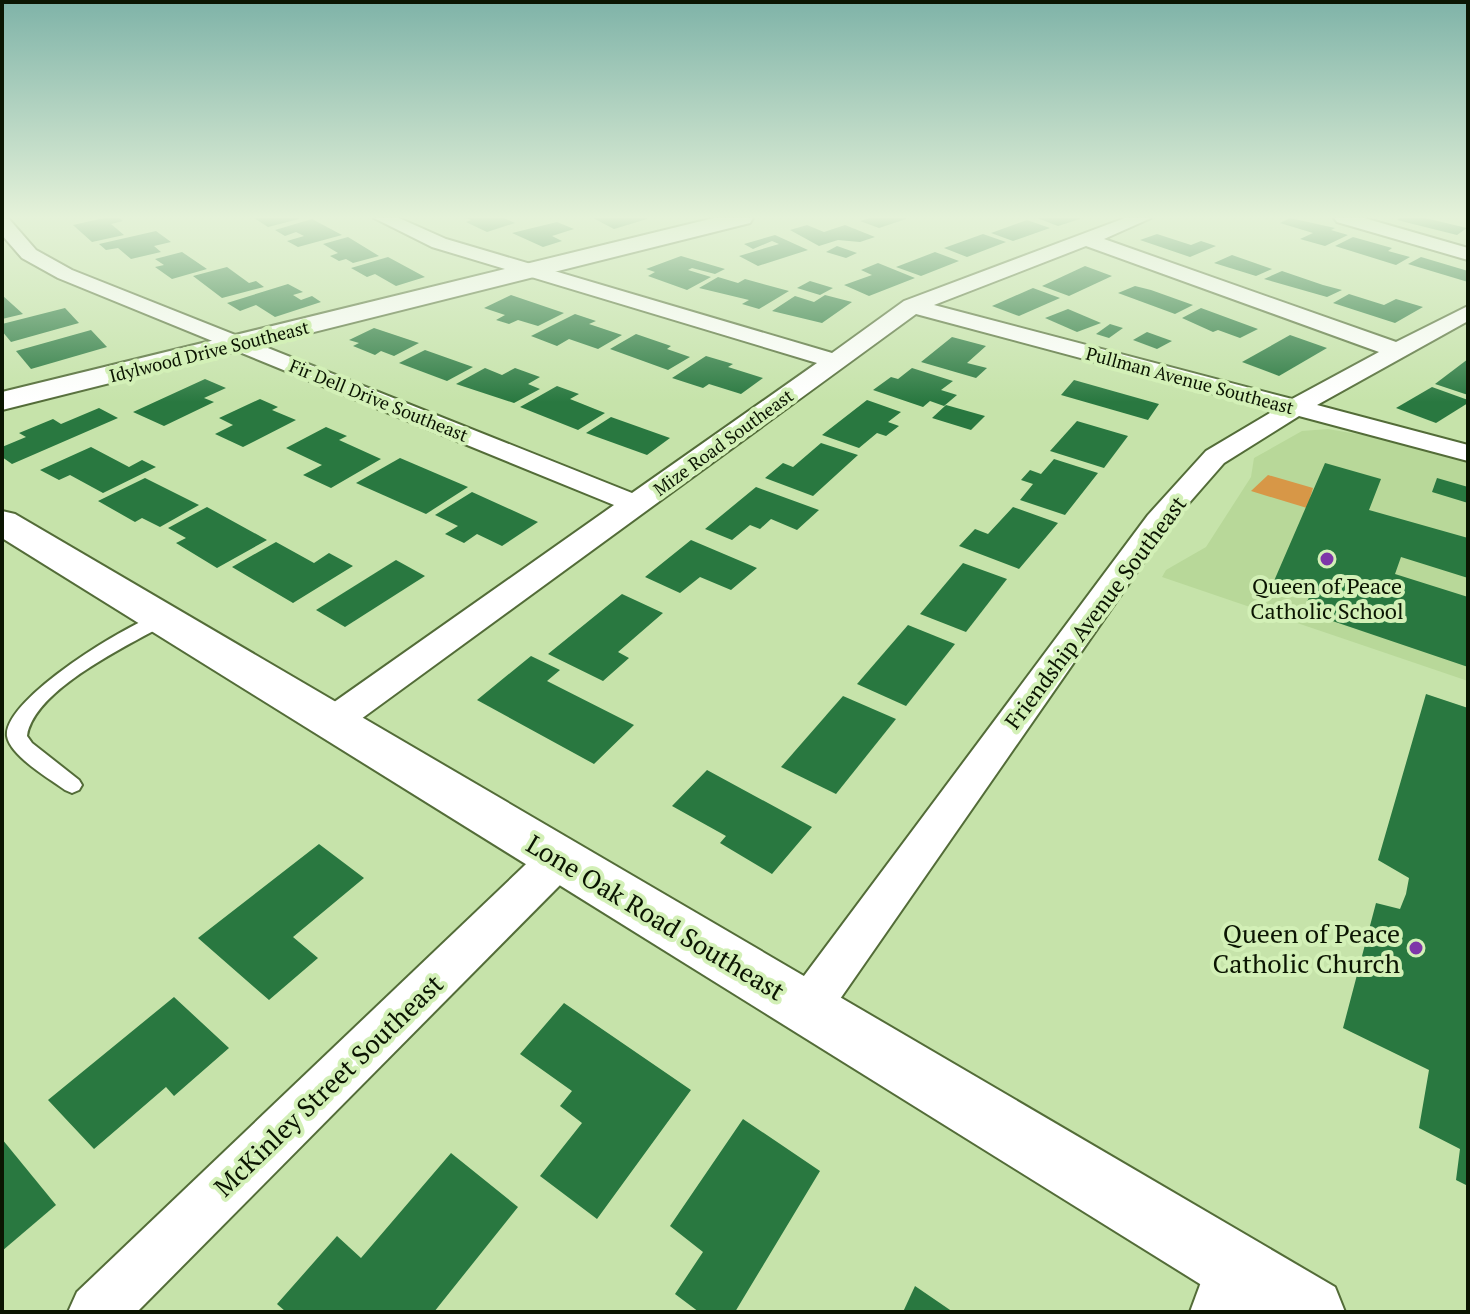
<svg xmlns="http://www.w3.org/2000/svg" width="1470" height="1314" font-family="'PT Serif',serif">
<rect width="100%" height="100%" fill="#c6e3aa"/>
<path fill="#b8d899" d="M1328,429L1414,444L1468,459V681L1162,577L1166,570L1206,547L1251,477L1254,458L1302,431Z"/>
<path fill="#d79747" d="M1268,475L1313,488L1307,508L1251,491Z"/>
<g fill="#297840">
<path d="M104,218H119L123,221L111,224L124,235L92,242L73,225Z"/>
<path d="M254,218H299V219L268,227Z"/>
<path d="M466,218H504L515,223L487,232L466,222L471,220Z"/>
<path d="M593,218H647V219L614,229Z"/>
<path d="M869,218H906V219L879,228L860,221Z"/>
<path d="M1037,218H1080V219L1058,226Z"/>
<path d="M1290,218L1335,228L1331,230L1348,235L1325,246L1300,239L1313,233L1280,223Z"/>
<path d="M1400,218H1425L1467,228L1457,235L1397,220Z"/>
<path d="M312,219L342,235L298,247L287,241L304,236L296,232L285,236L275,230Z"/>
<path d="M1027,220L1050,228L1013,241L991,233Z"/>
<path d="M557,222L574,229L552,236L562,241L543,247L512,233Z"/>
<path d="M807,225L824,232L845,225L875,237L860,242L838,240L819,246L790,230Z"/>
<path d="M156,231L171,242L154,246L161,252L131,259L118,248L106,250L99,244Z"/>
<path d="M983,234L1006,242L967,257L944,248Z"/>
<path d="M1157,234L1191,245L1201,241L1216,246L1190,257L1140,240Z"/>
<path d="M775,235L808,250L758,266L739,256L779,244L772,241L753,249L744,244Z"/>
<path d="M348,237L379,256L353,263L346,259L339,261L330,256L338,253L323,244Z"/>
<path d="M1353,237L1392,248L1388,251L1410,257L1396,265L1335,246Z"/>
<path d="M837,246L857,253L846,258L826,252Z"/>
<path d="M182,252L207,269L172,279L155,267L164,265L155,259Z"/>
<path d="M935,252L959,261L921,276L896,267Z"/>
<path d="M1232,255L1272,269L1256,276L1214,263Z"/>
<path d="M681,256L725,269L715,274L692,268L688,270L711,277L687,290L648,276L655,272L646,269Z"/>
<path d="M388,257L425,277L396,286L375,274L367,277L351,268Z"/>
<path d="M1421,257L1468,271V282L1408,264Z"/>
<path d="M878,263L915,278L869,296L844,285L872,275L861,270Z"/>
<path d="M1085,266L1112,276L1069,296L1042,286Z"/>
<path d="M227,267L249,283L256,281L264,287L222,298L193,276Z"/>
<path d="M1282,271L1323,285L1342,290L1327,297L1264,279Z"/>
<path d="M718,277L738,283L745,279L789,291L759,309L742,304L749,300L699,288Z"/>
<path d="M810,281L833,288L820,295L797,288Z"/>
<path d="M288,284L303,292L293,295L301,300L312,296L321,302L275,317L256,305L240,311L227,303Z"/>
<path d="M1135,286L1151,290L1193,305L1175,314L1118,293Z"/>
<path d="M1033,288L1060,298L1019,316L992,306Z"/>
<path d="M1349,294L1384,305L1396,299L1423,307L1395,323L1333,303Z"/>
<path d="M2,295L23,314L2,319Z"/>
<path d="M511,295L564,313L538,326L518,320L509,324L496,320L505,315L484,308Z"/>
<path d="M825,295L852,302L822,323L772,311L795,296L814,302Z"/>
<path d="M65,308L79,323L11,342L2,331V324Z"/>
<path d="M1201,308L1258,329L1240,338L1218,330L1213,332L1182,318Z"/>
<path d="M1068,309L1101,323L1077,332L1045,318Z"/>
<path d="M575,314L596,321L589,324L622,335L598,349L569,339L557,346L531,336Z"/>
<path d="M1110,324L1123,328L1109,338L1096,334Z"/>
<path d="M374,328L419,343L394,356L381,351L375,355L353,346L359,343L349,340Z"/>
<path d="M91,330L107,347L31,369L16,351Z"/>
<path d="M1147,332L1172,341L1157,349L1133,340Z"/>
<path d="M636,334L671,346L667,349L690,357L668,370L610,349Z"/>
<path d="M1290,335L1327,348L1279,376L1242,362Z"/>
<path d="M952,337L986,346L967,363L987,368L976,378L921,362Z"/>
<path d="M425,350L473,367L447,381L399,363Z"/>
<path d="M706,356L733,364L728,367L763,378L741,394L709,384L703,388L672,378Z"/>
<path d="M1468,359V395L1435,384Z"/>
<path d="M485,368L502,375L515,368L540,377L528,384L540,389L514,403L456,384Z"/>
<path d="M912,368L953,381L941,390L957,395L944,406L930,401L923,407L873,390L891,377L898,379Z"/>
<path d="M205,379L226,388L204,398L214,402L164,426L133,412Z"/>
<path d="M1074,380L1159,404L1148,420L1061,395Z"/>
<path d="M557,386L579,394L570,399L605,413L578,430L520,407Z"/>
<path d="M1432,387L1468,400V403L1436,423L1396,408Z"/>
<path d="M260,399L278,407L272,410L296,420L243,447L215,434L233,425L219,418Z"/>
<path d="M867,400L901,412L888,422L899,426L886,436L877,433L859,448L822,435Z"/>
<path d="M946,405L985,416L971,430L932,418Z"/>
<path d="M99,408L118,418L12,464L2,457V447L26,437L19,433L53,419L61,424Z"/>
<path d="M611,417L670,438L647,455L586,433Z"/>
<path d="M1077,421L1128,436L1104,468L1050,451Z"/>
<path d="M326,427L347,436L339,440L381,459L331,488L303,475L322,465L286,448Z"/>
<path d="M821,443L858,455L813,496L765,478L783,463L793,467Z"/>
<path d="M91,447L129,467L142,460L156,467L103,493L70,475L59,480L40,470Z"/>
<path d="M400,458L468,487L426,514L356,483Z"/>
<path d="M1054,459L1098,473L1065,515L1020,500L1033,484L1021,480L1030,470L1041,474Z"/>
<path d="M1325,463L1381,479L1369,510L1468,538V578L1401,557L1395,574L1468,597V667L1303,611L1311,593L1274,581Z"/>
<path d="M145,478L199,505L160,527L142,518L135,522L98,501Z"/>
<path d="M1437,478L1468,487V503L1432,492Z"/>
<path d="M756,487L819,510L797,530L771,519L760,529L750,525L732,540L705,529Z"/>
<path d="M472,492L538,522L502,546L477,534L464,543L445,534L458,526L435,515Z"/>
<path d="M207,507L267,540L217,568L176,543L186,538L168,528Z"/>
<path d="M1013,507L1058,523L1019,569L959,546L975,529L988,534Z"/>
<path d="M691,540L757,568L731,590L700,577L680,593L645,577Z"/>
<path d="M276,542L314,563L329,553L353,566L293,603L232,567Z"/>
<path d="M396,560L425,576L345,627L316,610Z"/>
<path d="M963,563L1007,579L966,632L920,614Z"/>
<path d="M622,594L663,613L618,652L629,658L603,681L548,654Z"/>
<path d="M908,625L955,644L906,706L857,684Z"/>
<path d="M531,656L560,670L547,681L634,725L594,764L477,700Z"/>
<path d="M1426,694L1468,708V1186L1456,1180L1460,1149L1419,1128L1429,1070L1343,1028L1376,903L1400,909L1406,894L1409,878L1378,860Z"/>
<path d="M843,696L896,719L836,794L781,767Z"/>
<path d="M707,770L812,827L772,874L720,843L726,836L672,806Z"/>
<path d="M319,844L364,878L293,937L318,958L269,1000L198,938Z"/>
<path d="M174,997L229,1048L174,1096L166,1087L94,1149L48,1100Z"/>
<path d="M564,1003L691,1090L597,1219L540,1176L582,1123L560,1106L572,1091L520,1054Z"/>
<path d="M743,1119L820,1171L735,1312H699L675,1294L703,1252L670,1226Z"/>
<path d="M2,1139L56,1205L2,1251Z"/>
<path d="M451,1153L518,1207L434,1312H286L277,1304L337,1236L361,1258Z"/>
<path d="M915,1286L953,1312H903Z"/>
</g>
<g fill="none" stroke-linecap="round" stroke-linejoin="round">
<g stroke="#536c38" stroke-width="4">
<path id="service" d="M162,613L171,619L168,623C129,645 34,689 27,736L32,743L79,780L82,785L79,790L72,793L65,790C50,779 10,756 7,736C3,699 130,622 162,613Z"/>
</g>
<g stroke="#536c38" stroke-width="4">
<g id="minor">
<path d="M2,218L9,219L36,250L72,270L632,493L817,363L432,247L374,218H399L446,239L832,353L904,301L1125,218H1151L1104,239L1396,342L1468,306V321L1317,405L1468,445V461L1299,416L1224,463L1168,527L824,1022L808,1028L792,1022L785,1007L792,992L1148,515L1206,451L1275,410L916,314L346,730L333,734L320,730L315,721L320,712L614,505L58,278L22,258L2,235ZM1086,246L1379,352L1292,399L934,305Z"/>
<path d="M1334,218H1364L1468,248V260L1337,222Z"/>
<path d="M559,842L574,847L580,859L574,871L137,1312H68L77,1292L544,847Z"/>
<path d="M1234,1239L1254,1247L1262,1267L1248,1312H1190L1214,1247Z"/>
</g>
</g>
<g stroke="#536c38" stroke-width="4">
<g id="tertiary">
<path d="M714,218H753L750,223L2,410V392Z"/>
<path d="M2,511L15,514L1335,1287L1345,1312H1245L2,538Z"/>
</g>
</g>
<use href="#service" fill="#fff" fill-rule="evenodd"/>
<use href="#minor" fill="#fff" fill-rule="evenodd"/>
<use href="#tertiary" fill="#fff" fill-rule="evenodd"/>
</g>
<linearGradient id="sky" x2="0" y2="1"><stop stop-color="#7fb3a8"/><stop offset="0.54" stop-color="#e5f2d9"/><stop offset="1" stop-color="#e5f2d9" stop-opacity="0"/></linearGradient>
<rect width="1470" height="402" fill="url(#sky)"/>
<g fill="#7e37a9" stroke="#d3f0b7" stroke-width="3">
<circle cx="1327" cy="559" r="8"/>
<circle cx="1416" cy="948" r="8"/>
</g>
<g text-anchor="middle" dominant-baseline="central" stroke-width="8" stroke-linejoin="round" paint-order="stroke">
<g font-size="18" fill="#0b1502" stroke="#d3f0b7">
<text transform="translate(209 351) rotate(-14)">Idylwood Drive Southeast</text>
<text transform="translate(1190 380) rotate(15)">Pullman Avenue Southeast</text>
<text transform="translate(379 400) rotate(22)">Fir Dell Drive Southeast</text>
<text transform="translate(723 442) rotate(-36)">Mize Road Southeast</text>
</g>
<g font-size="22" fill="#0b1502" stroke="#d3f0b7">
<text x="1327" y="585">Queen of Peace<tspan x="1327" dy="25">Catholic School</tspan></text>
</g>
<g font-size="22" fill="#0b1502" stroke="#d3f0b7">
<text transform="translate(1095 612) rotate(-53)">Friendship Avenue Southeast</text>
</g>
<g font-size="26" fill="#0b1502" stroke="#d3f0b7">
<text transform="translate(656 917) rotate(31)">Lone Oak Road Southeast</text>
<text transform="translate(328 1085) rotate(-44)">McKinley Street Southeast</text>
</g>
<g font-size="26" fill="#0b1502" stroke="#d3f0b7" text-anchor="end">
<text x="1400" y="933">Queen of Peace<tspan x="1400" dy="30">Catholic Church</tspan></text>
</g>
</g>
<rect width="1470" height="1314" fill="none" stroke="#0b1502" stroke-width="8"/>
</svg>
